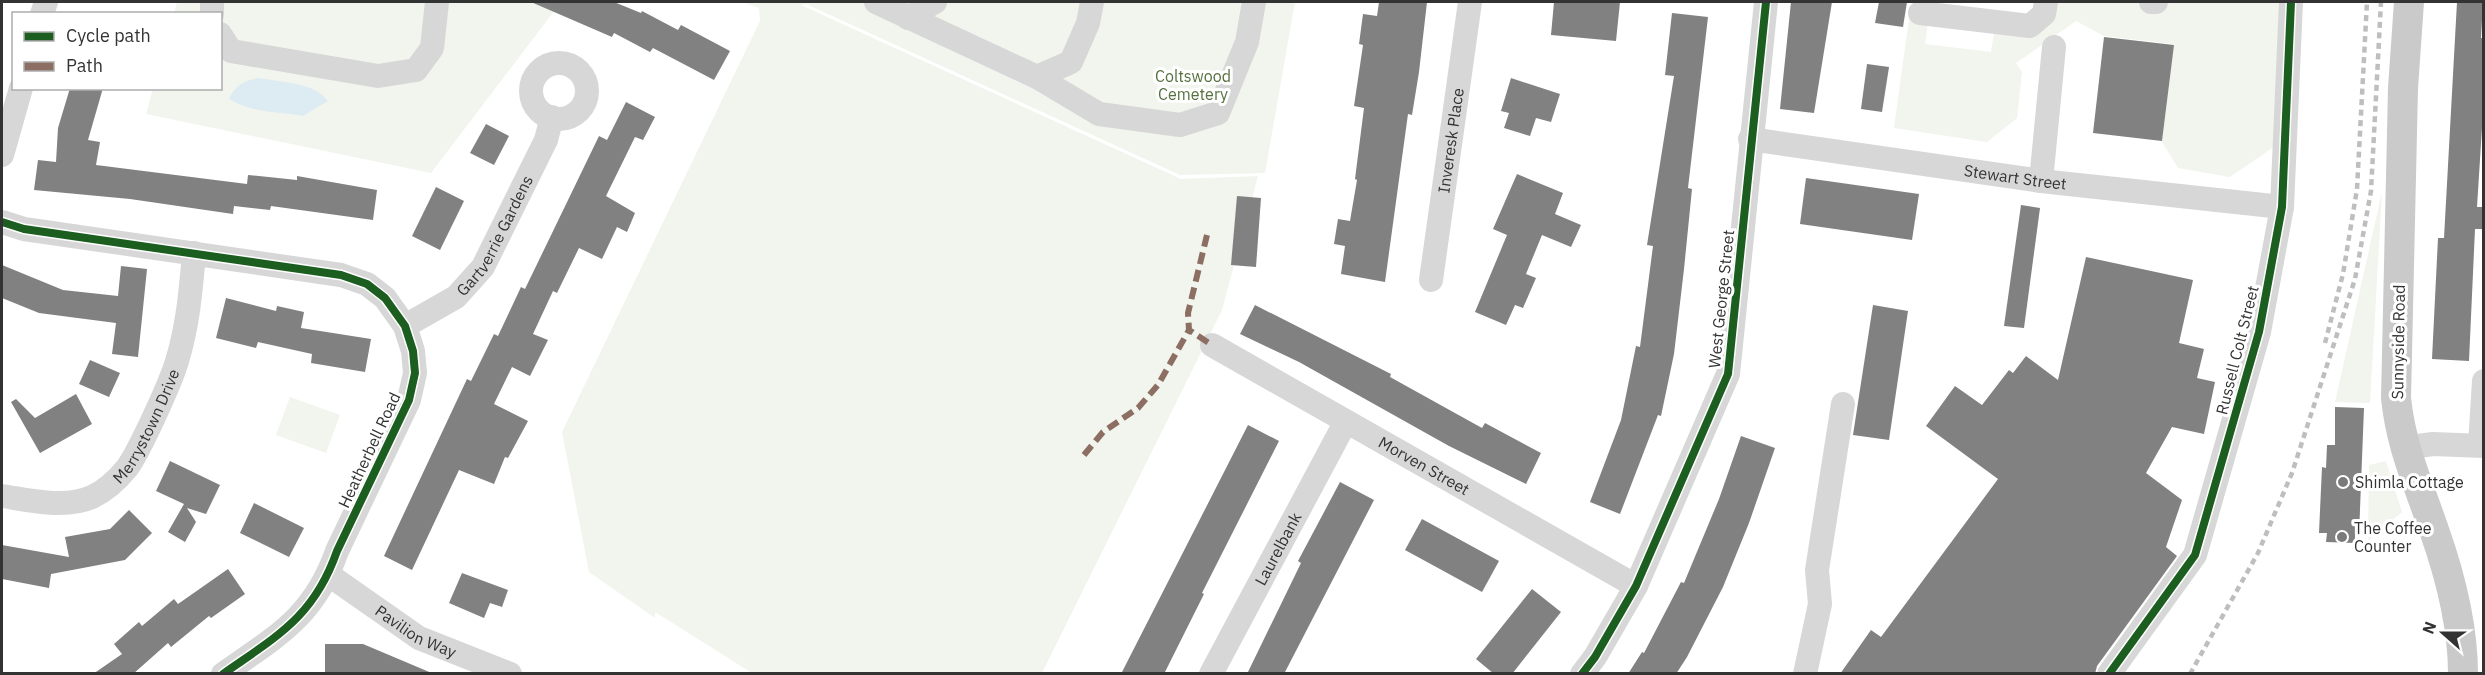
<svg xmlns="http://www.w3.org/2000/svg" width="2485" height="675" font-family="'IBM Plex Sans',sans-serif">
<rect width="100%" height="100%" fill="#fff"/>
<g fill="#f1f5ed">
<path d="M177,2H561L431,173L146,114L153,89L220,88V14L174,13Z"/>
<path d="M743,2H1295L1265,173L1180,175L806,4L801,5L1181,179L1258,176L1222,310L1042,673H752L655,612V618L589,572L562,432L760,21L759,8Z"/>
<path d="M2046,2H2291L2284,140L2230,177L2178,168L2162,142L2174,44L2104,36L2076,21L2016,63L2022,72L2017,118L1987,142L1894,128L1910,11L1929,14L1925,44L1991,52L1996,22L2030,26Z"/>
<path d="M2382,192L2370,403L2335,402Z"/>
<path d="M290,397L340,415L326,453L276,435Z"/>
<path d="M2386,461L2402,512L2368,541L2369,465Z"/>
</g>
<path fill="#ddebf3" d="M258,78C279,82 315,82 328,101L303,116C277,111 254,114 229,99C235,85 244,81 258,78Z"/>
<g fill="#818181">
<path d="M531,2H614L641,13L642,11L678,30L681,25L730,51L714,80L653,48L650,52L614,33L612,37Z"/>
<path d="M1379,2H1427L1419,72L1412,115L1408,114L1385,282L1341,274L1345,246L1334,244L1338,219L1350,221L1357,180L1355,179L1364,108L1354,106L1363,45L1359,44L1363,14L1377,16Z"/>
<path d="M1554,2H1620L1616,41L1551,35Z"/>
<path d="M1791,2H1832L1814,113L1780,109Z"/>
<path d="M1879,2H1907L1903,27L1875,23Z"/>
<path d="M2457,2H2483L2481,38H2484V96L2477,207H2484V229H2475L2469,361L2432,359L2438,238H2444Z"/>
<path d="M1672,13L1708,17L1688,188L1692,189L1684,269L1674,354L1661,416L1658,415L1620,514L1590,502L1621,420L1636,346L1640,347L1653,246L1647,245L1674,76L1665,75Z"/>
<path d="M2104,37L2174,45L2162,141L2093,133Z"/>
<path d="M1867,64L1889,67L1882,112L1861,109Z"/>
<path d="M1511,78L1560,94L1551,122L1536,118L1530,136L1504,128L1509,113L1501,111Z"/>
<path d="M70,88H103L88,140L100,142L96,165L247,184L248,175L297,180V176L377,190L373,220L271,206L270,210L234,206L233,214L130,199L34,190L38,160L56,162L58,128Z"/>
<path d="M626,102L655,117L643,140L635,137L606,196L635,213L627,232L617,227L602,259L579,248L557,293L553,291L533,334L548,340L530,376L512,367L494,404L528,421L508,458L505,457L494,484L459,470L412,570L384,556L467,379L471,381L494,334L498,336L521,287L525,289L599,136L607,140Z"/>
<path d="M486,124L509,136L494,165L470,153Z"/>
<path d="M1517,174L1563,193L1555,214L1581,225L1571,247L1542,235L1526,274L1536,278L1523,308L1515,305L1506,325L1475,312L1507,235L1493,229Z"/>
<path d="M1806,178L1919,194L1912,240L1800,224Z"/>
<path d="M436,187L464,201L440,250L412,236Z"/>
<path d="M1237,196L1261,198L1256,267L1231,265Z"/>
<path d="M2021,205L2040,208L2024,328L2004,326Z"/>
<path d="M2086,257L2193,280L2179,343L2204,349L2197,378L2215,382L2204,434L2172,427L2146,473L2182,500L2166,547L2177,556L2097,666L2095,674H1840L1871,630L1881,637L1998,479L1926,426L1955,386L1982,405L2009,370L2013,373L2026,356L2058,380Z"/>
<path d="M2,265L63,290L118,296L121,266L147,269L138,357L112,354L116,323L39,313L2,298Z"/>
<path d="M226,298L276,311L277,306L304,312L301,328L371,339L365,372L311,363L312,354L258,342L256,348L216,338Z"/>
<path d="M1255,305L1391,374L1390,377L1482,428L1485,423L1541,453L1526,484L1449,446L1299,362L1240,334Z"/>
<path d="M1873,305L1908,311L1889,440L1853,435Z"/>
<path d="M90,360L120,373L109,397L79,384Z"/>
<path d="M76,394L92,424L40,453L11,402L16,399L35,418Z"/>
<path d="M2335,407L2364,408L2359,535H2355V543L2326,542L2327,533H2319L2322,467L2326,468L2327,445H2335Z"/>
<path d="M1248,425L1279,441L1202,593L1204,594L1164,674H1121Z"/>
<path d="M1741,436L1775,448L1749,523L1723,587L1687,657L1676,674H1628L1642,652L1644,653L1681,582L1684,583L1719,499Z"/>
<path d="M170,461L220,485L206,514L187,508L196,522L185,542L168,532L184,504L156,491Z"/>
<path d="M1340,482L1374,500L1284,674H1247L1301,563L1298,561Z"/>
<path d="M254,503L304,528L289,557L240,533Z"/>
<path d="M129,510L152,533L125,560L51,574L49,588L2,579V545L69,557L65,537L110,529Z"/>
<path d="M1422,519L1499,561L1482,592L1405,550Z"/>
<path d="M228,569L245,594L211,618L209,616L171,647L168,643L133,674H93L122,654L114,644L139,622L142,626L174,599L178,604Z"/>
<path d="M462,573L508,590L502,607L490,603L484,618L449,603Z"/>
<path d="M1532,589L1561,612L1512,674H1494L1476,659Z"/>
<path d="M325,644H363L434,674H325Z"/>
</g>
<g fill="none" stroke-linecap="round" stroke-linejoin="round">
<g stroke="#d7d7d7" stroke-width="24">
<path d="M876,2L1037,77L1071,62L1088,23L1092,2"/>
<path d="M2151,2H2156"/>
<path d="M1920,13L2030,26L2044,14L2046,2"/>
<path d="M42,14L46,2"/>
<path d="M212,14V2"/>
<path d="M908,18L935,2"/>
<path d="M220,34L231,51L378,76L416,70L432,48L437,2"/>
<circle cx="559" cy="91" r="28"/>
<path d="M1037,77L1099,114L1180,125L1218,113L1247,42L1254,2"/>
<path id="s1" d="M1750,139L2041,181L2282,207"/>
<path d="M2,155L21,88"/>
<path d="M2041,181L2054,47"/>
<path d="M2,222L24,229L341,275L367,284L385,298L405,326L413,351L415,373L409,400L337,551C314,617 277,636 223,674"/>
<path id="s2" d="M1431,280L1470,2"/>
<path id="s3" d="M405,326L456,297L483,267L546,140L552,117"/>
<path id="s4" d="M1212,345L1636,586"/>
<path d="M2480,445L2484,381"/>
<path d="M2403,448L2433,444L2484,446"/>
<path id="s5" d="M2,496C29,500 65,509 92,497C105,491 118,479 127,468C139,452 171,382 177,361C188,326 191,288 194,253"/>
<path id="s6" d="M329,575L419,638L510,674"/>
<path id="s7" d="M1211,674L1345,423"/>
<path d="M1582,674L1595,657L1636,586L1728,374L1766,2"/>
<path d="M1805,674L1820,604L1817,570L1843,404"/>
<path d="M2109,674L2195,555L2259,332L2282,207L2291,2"/>
</g>
<path stroke="#cacaca" stroke-width="30" d="M2409,2L2403,88L2396,398C2401,447 2418,483 2434,530C2450,575 2463,625 2463,674"/>
<g stroke="#bebebe" stroke-width="4.5" stroke-dasharray="6 4.5" stroke-linecap="butt">
<path d="M2325,343L2343,274L2357,189L2367,2"/>
<path d="M2190,674L2258,553L2292,473L2355,279L2371,191L2381,2"/>
</g>
<g stroke="#8d6e63" stroke-width="6" stroke-dasharray="12 6" stroke-linecap="butt">
<path d="M1207,235L1188,313L1189,330L1212,345"/>
<path d="M1084,455L1103,432L1138,408L1158,385L1189,330"/>
</g>
<g stroke="#fff" stroke-width="11">
<g id="cycleway">
<path d="M2,222L24,229L341,275L367,284L385,298L405,326L413,351L415,373L409,400L337,551C314,617 277,636 223,674"/>
<path d="M1582,674L1595,657L1636,586L1728,374L1766,2"/>
<path d="M2109,674L2195,555L2259,332L2282,207L2291,2"/>
</g>
</g>
<use href="#cycleway" stroke="#1b5e20" stroke-width="8"/>
</g>
<g fill="#7a7a7a" stroke="#fff" stroke-width="2">
<circle cx="2343" cy="482" r="6"/>
<circle cx="2342" cy="537" r="6"/>
</g>
<g text-anchor="middle" dominant-baseline="central" stroke-width="6" stroke-linejoin="round" paint-order="stroke">
<g font-size="16" fill="#56703f" stroke="#fff">
<text x="1193" y="76">Coltswood<tspan x="1193" dy="18">Cemetery</tspan></text>
</g>
<g font-size="16" fill="#333" stroke="#fff">
<text stroke="none"><textPath href="#s2" startOffset="141">Inveresk Place</textPath></text>
<text stroke="none"><textPath href="#s1" startOffset="268">Stewart Street</textPath></text>
<text stroke="none"><textPath href="#s3" startOffset="132">Gartverrie Gardens</textPath></text>
<text transform="translate(1721 299) rotate(-84)">West George Street</text>
<text transform="translate(2398 342) rotate(-89)">Sunnyside Road</text>
<text transform="translate(2237 350) rotate(-76)">Russell Colt Street</text>
<text stroke="none"><textPath href="#s5" startOffset="183">Merrystown Drive</textPath></text>
<text transform="translate(369 450) rotate(-65)">Heatherbell Road</text>
<text stroke="none"><textPath href="#s4" startOffset="244">Morven Street</textPath></text>
<text stroke="none"><textPath href="#s7" startOffset="142">Laurelbank</textPath></text>
<text stroke="none"><textPath href="#s6" startOffset="104">Pavilion Way</textPath></text>
</g>
<g font-size="16" fill="#333" stroke="#fff" text-anchor="start">
<text x="2355" y="482">Shimla Cottage</text>
<text x="2354" y="528">The Coffee<tspan x="2354" dy="18">Counter</tspan></text>
</g>
</g>
<rect width="2485" height="675" fill="none" stroke="#333333" stroke-width="6"/>
<rect x="12" y="12" width="210" height="78" fill="#ffffff" stroke="#adadad" stroke-width="1.5"/>
<rect x="24" y="32" width="30" height="9" fill="#1b5e20" stroke="#adadad" stroke-width="1.5"/>
<text x="66" y="42" font-size="18" fill="#333333">Cycle path</text>
<rect x="24" y="62" width="30" height="9" fill="#8d6e63" stroke="#adadad" stroke-width="1.5"/>
<text x="66" y="72" font-size="18" fill="#333333">Path</text>
<g transform="translate(2443 633) rotate(291)" stroke="#ffffff" stroke-width="4.5" paint-order="stroke">
<path d="M0-4.5L10 22L0 15L-10 22Z" fill="#333333"/>
<text y="-9" font-size="16" font-weight="bold" text-anchor="middle" fill="#333333">N</text>
</g>
</svg>
